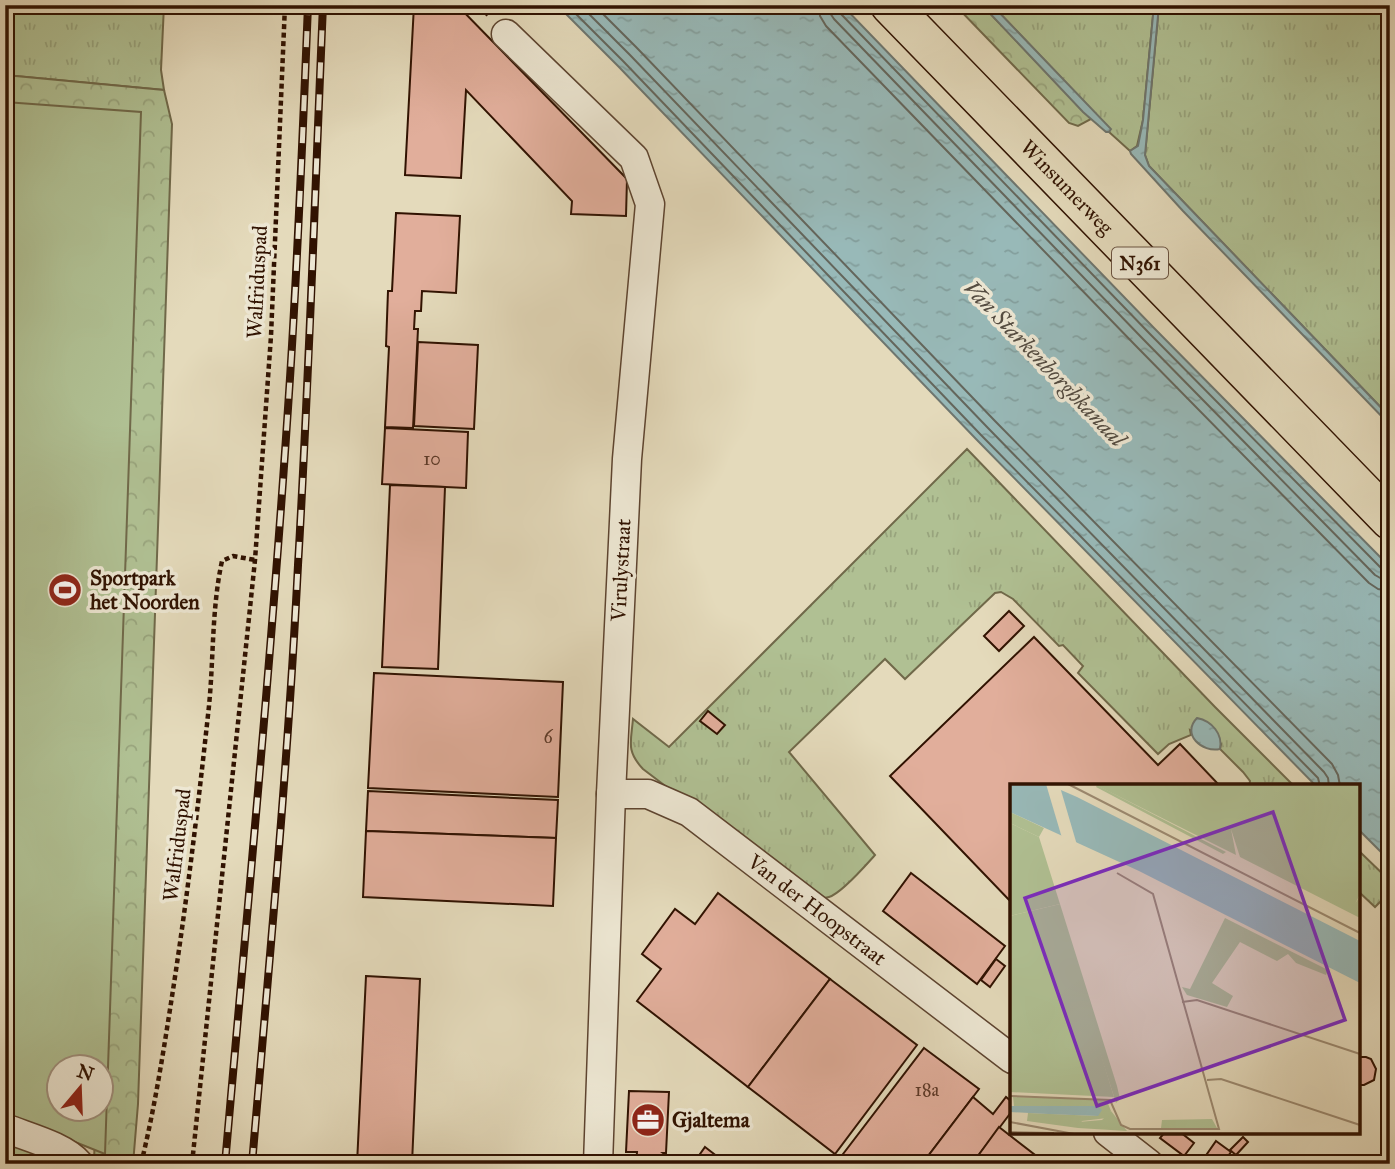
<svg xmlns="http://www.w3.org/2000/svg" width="1395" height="1169" font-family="'IM FELL Great Primer',serif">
<defs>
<pattern id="grass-tufts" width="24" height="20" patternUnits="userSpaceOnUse" patternTransform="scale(1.75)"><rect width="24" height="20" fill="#b0c093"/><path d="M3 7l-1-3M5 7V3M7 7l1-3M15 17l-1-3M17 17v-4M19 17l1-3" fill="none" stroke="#98a47d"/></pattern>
<pattern id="forest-crowns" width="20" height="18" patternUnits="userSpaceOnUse" patternTransform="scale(1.75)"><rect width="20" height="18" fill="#b0c093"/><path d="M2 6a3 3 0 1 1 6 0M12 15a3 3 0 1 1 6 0" fill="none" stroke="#98a47d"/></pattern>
<pattern id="water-ripples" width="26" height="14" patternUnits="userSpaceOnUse" patternTransform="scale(1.75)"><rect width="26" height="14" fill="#98b9b8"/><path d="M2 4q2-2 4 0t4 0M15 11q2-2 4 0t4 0" fill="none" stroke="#839e9c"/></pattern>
</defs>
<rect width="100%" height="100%" fill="#e4dabb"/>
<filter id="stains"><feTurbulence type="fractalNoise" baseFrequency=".00286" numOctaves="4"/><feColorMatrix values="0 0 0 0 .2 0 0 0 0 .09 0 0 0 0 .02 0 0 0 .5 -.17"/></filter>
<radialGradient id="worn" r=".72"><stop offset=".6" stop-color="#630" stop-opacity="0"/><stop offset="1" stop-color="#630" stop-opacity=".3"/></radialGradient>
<g fill="url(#grass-tufts)" stroke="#70694a" stroke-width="2">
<path d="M5,5H164L161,70L164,90L5,75Z"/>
<path d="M992,5H1154L1143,120L1137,146L1130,151L1109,132L1110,129Z"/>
<path d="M1159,5H1390V417L1149,166L1145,155Z"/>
<path d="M967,449L1215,707L1294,786H1249L1250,781L1243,772L1220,749L1221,744L1190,730L1191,735L1169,744L1158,754L1078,673L1083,666L1063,645L1059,646L1013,599L1001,592L995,593L905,679L885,659L789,752L875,855C865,866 842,893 829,897C823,899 818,898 812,897L643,769C626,751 631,742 633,719L669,747Z"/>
<path d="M1358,850L1390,881V892L1375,907L1358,891Z"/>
</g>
<g fill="url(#forest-crowns)" stroke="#70694a" stroke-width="2">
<path d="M955,5H982L1091,119L1078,126L1069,123Z"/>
<path d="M5,75L164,90L172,124L138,1104L133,1164H95L94,1161L96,1110H102V1068L5,116Z"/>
<path d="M5,1136L61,1164H5Z"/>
</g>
<path fill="#b0c093" stroke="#70694a" stroke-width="2" fill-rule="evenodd" d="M5,102L141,112L105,1154L5,1114ZM60,1068H102V1110H60Z"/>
<g fill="url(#water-ripples)" stroke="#6e766f" stroke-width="2">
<path d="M557,5H842L1154,328L1390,567V861L1358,829V786H1316L976,439L618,66Z"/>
<path d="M982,5H992L1111,129L1109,132H1106L1083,112Z"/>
<path d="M1154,5H1159L1145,155L1149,166L1390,417V425L1183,211L1131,154L1130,151L1138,146L1143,120Z"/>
<path d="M1197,718C1212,721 1223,734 1220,749C1202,753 1181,734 1197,718Z"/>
</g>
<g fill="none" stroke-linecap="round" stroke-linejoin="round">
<g stroke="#64665c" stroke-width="2">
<path d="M567,5L623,61L981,435L1318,778L1320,786"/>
<path d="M580,5L630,55L988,428L1324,772L1328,778L1329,786"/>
<path d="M594,5L637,48L995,421L1332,764L1338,775L1340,786"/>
<path d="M819,5L820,16L826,26L1136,346L1369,583L1378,589L1390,591"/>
<path d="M829,5L830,13L834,19L1143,339L1375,575L1382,579L1390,580"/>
<path d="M838,5L840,13L1149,333L1382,569L1390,571"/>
</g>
</g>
<g fill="#e1ae9b" stroke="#301201" stroke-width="2">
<path d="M414,5H457L627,179L626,216L571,214L572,201L466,90L461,178L405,175Z"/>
<path d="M396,213L460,216L456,293L422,291L421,311H415L414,329H418L413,428L385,427L389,347L386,346L388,291H392Z"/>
<path d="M418,342L478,345L474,429L414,426Z"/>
<path d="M385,428L468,432L466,488L382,484Z"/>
<path d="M390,485L445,487L438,669L382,667Z"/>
<path d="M1009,611L1024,626L999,651L984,636Z"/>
<path d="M1034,637L1158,765L1180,744L1220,786H1012V903L890,776Z"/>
<path d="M374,673L563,682L558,797L368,788Z"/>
<path d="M708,711L725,725L717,734L700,721Z"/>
<path d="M368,791L558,800L556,838L366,831Z"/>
<path d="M366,831L556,838L553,906L363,897Z"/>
<path d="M911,873L1005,946L977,984L883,911Z"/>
<path d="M718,893L830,979L748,1087L637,1001L661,969L642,954L675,909L695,924Z"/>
<path d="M996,959L1005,966L990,987L981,980Z"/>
<path d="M366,976L420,979L412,1164H357Z"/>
<path d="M830,979L917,1045L835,1154L748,1087Z"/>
<path d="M1390,1026V1051L1385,1048L1382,1039L1383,1034Z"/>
<path d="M924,1048L979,1089L922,1164H848L840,1158Z"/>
<path d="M1358,1057H1366L1371,1059L1376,1069L1374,1080L1364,1085H1358Z"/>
<path d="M629,1091L669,1092L666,1153H663L677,1164H636L637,1152H626Z"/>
<path d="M973,1097L993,1114L1006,1097L1012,1102V1111L972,1164H922Z"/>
<path d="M999,1127L1039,1158L1034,1164H972Z"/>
<path d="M1165,1132H1180L1194,1143L1184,1156L1160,1138Z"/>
<path d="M1243,1137L1248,1142L1236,1155L1230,1150Z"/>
<path d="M1216,1141L1231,1152L1222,1164H1200Z"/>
<path d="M705,1147L727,1164H693Z"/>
</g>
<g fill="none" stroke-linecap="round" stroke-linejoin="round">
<g stroke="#5d4430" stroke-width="31">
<g id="minor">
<path d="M506,34L634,158L650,204L627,459L611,794L598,1164"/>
<path id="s1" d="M611,794H648L689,812L1012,1059"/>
<path d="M5,1128C27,1137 64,1146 79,1164"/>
<path d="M1108,1132L1149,1164"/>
</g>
</g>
<g stroke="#301201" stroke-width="41">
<g id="primary">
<path id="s2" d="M890,5L1390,520"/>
</g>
</g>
<g stroke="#301201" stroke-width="4.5" stroke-dasharray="5 3.5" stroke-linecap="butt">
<path d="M479,5L489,16"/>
<path d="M141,1164C155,1107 164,1048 173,990C187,899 198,807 208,715C214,665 211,611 222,561L233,556L255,560"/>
<path d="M192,1164L255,560L271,336L285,5"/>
</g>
<use href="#minor" stroke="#ede7d3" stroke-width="28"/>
<use href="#primary" stroke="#e4dabb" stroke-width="38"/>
<g stroke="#301201" stroke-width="8">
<g id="rail">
<path d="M225,1164C248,902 273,641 290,378C298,254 303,130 308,5"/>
<path d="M252,1164C269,964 288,765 298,565C309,378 315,192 323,5"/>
</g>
</g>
<use href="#rail" stroke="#ede7d3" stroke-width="5" stroke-dasharray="16" stroke-linecap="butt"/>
</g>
<defs>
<g id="stadium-disc" transform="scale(1.75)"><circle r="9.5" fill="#8f2418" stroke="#ede7d3"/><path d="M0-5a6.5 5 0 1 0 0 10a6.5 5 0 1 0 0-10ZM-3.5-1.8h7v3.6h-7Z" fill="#fff"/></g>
<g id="office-disc" transform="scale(1.75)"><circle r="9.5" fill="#8f2418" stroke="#ede7d3"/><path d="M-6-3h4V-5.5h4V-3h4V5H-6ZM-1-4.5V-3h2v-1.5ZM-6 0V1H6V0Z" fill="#fff"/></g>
</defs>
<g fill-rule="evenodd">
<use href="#stadium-disc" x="65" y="590"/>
<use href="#office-disc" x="648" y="1120"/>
</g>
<g text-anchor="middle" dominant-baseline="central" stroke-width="7" stroke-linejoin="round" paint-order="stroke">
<g font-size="18" fill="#5c3928">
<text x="432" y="459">10</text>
<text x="548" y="737">6</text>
<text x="927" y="1090">18a</text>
</g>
<rect fill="#ede7d3" stroke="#695240" stroke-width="2" x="1112" y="247.5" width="56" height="31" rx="5"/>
<g font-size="19" font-weight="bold" fill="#301201">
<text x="1140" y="263">N361</text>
</g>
<g font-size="21" fill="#301201" stroke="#ede7d3">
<text stroke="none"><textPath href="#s2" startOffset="254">Winsumerweg</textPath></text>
<text transform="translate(257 282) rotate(-87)">Walfriduspad</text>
<text transform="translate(621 570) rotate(-87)">Virulystraat</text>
<text transform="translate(177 845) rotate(-83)">Walfriduspad</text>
<text stroke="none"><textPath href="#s1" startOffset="243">Van der Hoopstraat</textPath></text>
</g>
<g font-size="21" font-weight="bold" fill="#301201" stroke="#ede7d3" text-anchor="start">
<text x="90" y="578">Sportpark<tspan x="90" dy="24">het Noorden</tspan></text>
<text x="672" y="1120">Gjaltema</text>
</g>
<g font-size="23" font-style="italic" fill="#544c41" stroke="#ede7d3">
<text transform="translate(1045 363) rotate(46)">Van Starkenborghkanaal</text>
</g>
</g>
<g transform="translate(1010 784)">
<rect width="350" height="350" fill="#e4dabb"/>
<path d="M84,0H350V110L345,120L350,112V134L230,73L221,45L226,71ZM0,39L29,53L50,120L0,132ZM215,134L318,186L316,191L286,179L278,170L267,177L230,158L202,199L223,212L217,223L177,211L172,203L180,205ZM3,313L78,315V322H4ZM101,327L117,347L68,344V338L92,336Z" fill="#b0c093"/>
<path d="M86,3L87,1L216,68L213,70ZM0,28L34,44L29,53L0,39ZM50,120L107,302L110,315L106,319L55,159L0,141V132ZM78,315L97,317L101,327L97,334L72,337L68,344L17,337L18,329L87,332V322H78ZM202,335L207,344H151L152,336Z" fill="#b0c093"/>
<path d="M47,125L104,313L0,308V137Z" fill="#b0c093"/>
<path d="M0,0H37L67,13L350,157V199L129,87L0,28ZM0,322H88L92,326L88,332L38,330L0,328Z" fill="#98b9b8"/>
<path d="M36,0L50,3L67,61L52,54Z" fill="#e4dabb"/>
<path fill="none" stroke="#9c8a71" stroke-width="2" d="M58,0L350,149M172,218L187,216L350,270M197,296L211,295L350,341M0,312L100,316L111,341L120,345H209L143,110L107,89M0,338L64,350M0,348L44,349"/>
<path fill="#7b2cbf" fill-opacity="0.15" stroke="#7b2cbf" stroke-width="3.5" d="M263,28L335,236L87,322L15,114Z"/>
<rect width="350" height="350" fill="none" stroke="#301201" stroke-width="3.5"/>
</g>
<rect width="1395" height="1169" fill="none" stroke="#e4dabb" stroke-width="28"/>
<rect x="7" y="7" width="1381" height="1155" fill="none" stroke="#301201" stroke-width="3.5"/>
<rect x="14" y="14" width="1367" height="1141" fill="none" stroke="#301201" stroke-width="2"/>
<g transform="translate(80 1088) rotate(19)"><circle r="33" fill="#ede7d3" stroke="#a1927f" stroke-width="2"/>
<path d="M0-5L12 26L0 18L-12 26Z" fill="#8f2418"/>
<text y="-10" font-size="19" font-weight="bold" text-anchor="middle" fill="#301201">N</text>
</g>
<rect width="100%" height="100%" filter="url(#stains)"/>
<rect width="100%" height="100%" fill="url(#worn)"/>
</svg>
